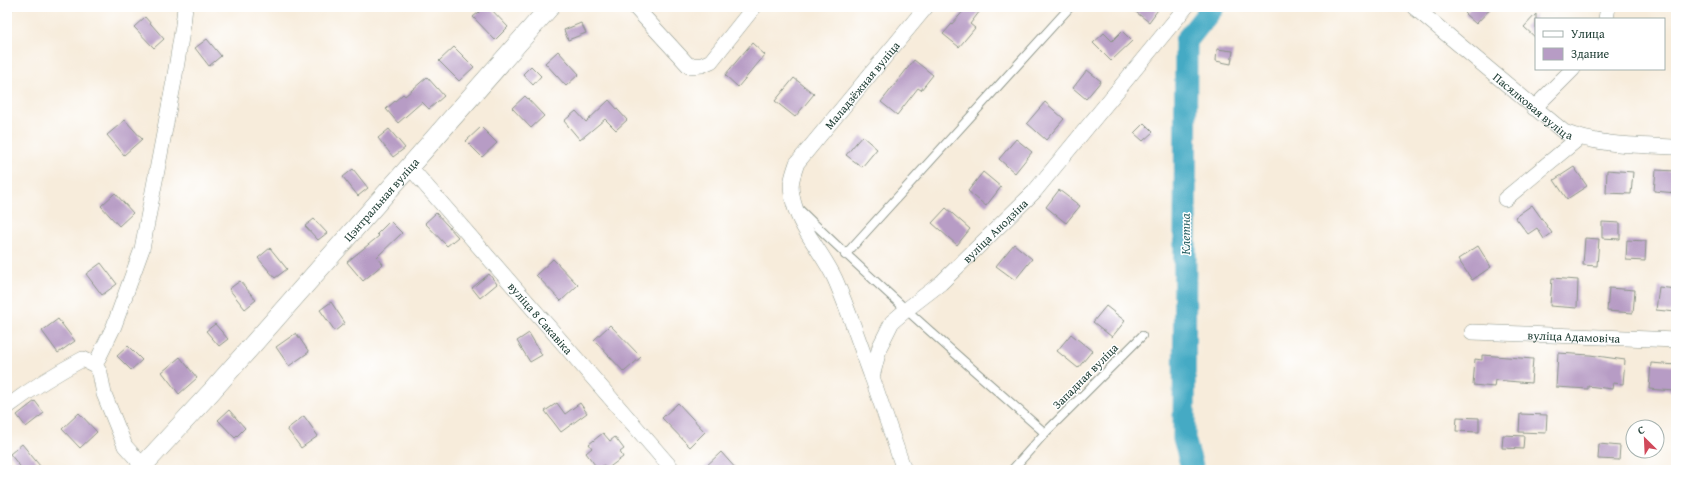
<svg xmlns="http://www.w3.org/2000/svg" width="1683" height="477" font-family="'Gentium Book Plus',serif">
<rect width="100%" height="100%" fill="#fff"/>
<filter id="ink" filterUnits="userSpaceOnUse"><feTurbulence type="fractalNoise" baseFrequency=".025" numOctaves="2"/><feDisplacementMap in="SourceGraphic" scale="8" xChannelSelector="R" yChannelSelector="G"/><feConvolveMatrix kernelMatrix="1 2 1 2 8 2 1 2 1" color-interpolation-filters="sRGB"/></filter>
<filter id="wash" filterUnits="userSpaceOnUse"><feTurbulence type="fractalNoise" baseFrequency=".012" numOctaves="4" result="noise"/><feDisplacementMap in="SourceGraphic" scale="16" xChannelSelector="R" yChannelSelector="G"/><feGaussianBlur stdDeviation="0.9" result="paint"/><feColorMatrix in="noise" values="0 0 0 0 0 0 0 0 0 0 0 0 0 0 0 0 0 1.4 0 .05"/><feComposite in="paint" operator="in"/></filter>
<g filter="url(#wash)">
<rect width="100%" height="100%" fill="#f7ecdb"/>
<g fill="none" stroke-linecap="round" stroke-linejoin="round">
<path stroke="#44aac4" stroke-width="4" d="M7,12L13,7"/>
<path stroke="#44aac4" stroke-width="23" d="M1193,470L1184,439L1186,41L1213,7"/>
</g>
<g id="blocks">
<g fill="#b79cc5">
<path d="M485,7H489L508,27L495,40L473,17Z"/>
<path d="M967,7H983L970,24L975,28L959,47L943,34Z"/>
<path d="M1129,7H1160L1149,22Z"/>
<path d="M1471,7H1492L1476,24L1465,14Z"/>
<path d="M1536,14V38L1524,27Z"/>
<path d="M145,17L164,39L154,48L134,27Z"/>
<path d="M581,23L586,33L568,40L564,30Z"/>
<path d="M1122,31L1132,41L1111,61L1093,43L1104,33L1112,41Z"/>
<path d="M207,39L221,56L209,66L195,48Z"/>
<path d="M752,43L765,55L738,87L725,75Z"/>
<path d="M454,47L474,67L459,81L439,61Z"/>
<path d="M1217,49L1233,51L1231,64L1216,61Z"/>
<path d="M558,51L579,74L566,86L545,63Z"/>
<path d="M914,60L933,75L921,90L918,88L897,115L881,102Z"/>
<path d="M531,66L541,76L533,85L523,74Z"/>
<path d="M1087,70L1101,81L1086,99L1073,88Z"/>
<path d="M427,77L444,96L429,109L422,102L398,123L386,109L403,94L405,96Z"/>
<path d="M794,78L814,94L795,117L775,101Z"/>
<path d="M525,96L544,116L531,128L512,108Z"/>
<path d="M609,100L627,120L616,130L605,119L580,140L564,121L576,111L586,122Z"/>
<path d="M1045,102L1064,119L1046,140L1027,123Z"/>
<path d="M125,120L142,139L124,155L107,135Z"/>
<path d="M1144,123L1153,132L1143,141L1134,133Z"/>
<path d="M481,127L497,143L482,157L466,141Z"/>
<path d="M389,129L405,148L393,157L378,138Z"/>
<path d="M862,136L877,149L862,167L846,155Z"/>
<path d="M1016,139L1032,152L1015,173L999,159Z"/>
<path d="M1574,167L1587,186L1567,199L1554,180Z"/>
<path d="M353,169L368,188L358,196L343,177Z"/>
<path d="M1607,170L1633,172L1631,194L1606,193Z"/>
<path d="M1656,170L1676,171V193L1654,191Z"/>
<path d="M983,172L1001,187L986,206L968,191Z"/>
<path d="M1059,190L1080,206L1066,223L1046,207Z"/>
<path d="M115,193L133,213L119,226L101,206Z"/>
<path d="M1532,205L1552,233L1544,239L1537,228L1528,234L1515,217Z"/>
<path d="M946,208L970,229L957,245L932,223Z"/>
<path d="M436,213L458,237L447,246L425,223Z"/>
<path d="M314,219L327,233L318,240L305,226Z"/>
<path d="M390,221L402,233L377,257L383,264L363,281L347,262L379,236L377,234Z"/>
<path d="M1602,222L1620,223V239L1602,238Z"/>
<path d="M1585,238L1599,239L1597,266L1583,265Z"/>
<path d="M1627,240L1646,241L1645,261L1626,260Z"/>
<path d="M1014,244L1032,259L1015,280L996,266Z"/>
<path d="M1478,246L1491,267L1472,280L1458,259Z"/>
<path d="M270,248L287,269L275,278L258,258Z"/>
<path d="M553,259L578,285L561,301L536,275Z"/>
<path d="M101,263L117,284L102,295L86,274Z"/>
<path d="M489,274L497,284L480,298L472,288Z"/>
<path d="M1552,278L1578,280L1577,308L1550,306Z"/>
<path d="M240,281L256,300L245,309L229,289Z"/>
<path d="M1659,287L1676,289V312L1656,310Z"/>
<path d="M1609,288L1635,290L1633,313L1607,311Z"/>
<path d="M331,302L345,323L335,331L320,310Z"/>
<path d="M1106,306L1125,321L1112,337L1093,322Z"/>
<path d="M58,319L75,341L58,353L42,331Z"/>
<path d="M215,324L228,339L219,346L206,331Z"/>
<path d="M610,325L641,357L624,372L594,340Z"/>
<path d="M296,333L309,352L289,366L276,347Z"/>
<path d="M529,333L542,355L530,362L517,341Z"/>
<path d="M1071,334L1092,351L1078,368L1057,351Z"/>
<path d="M128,346L142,360L131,370L117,356Z"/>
<path d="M1558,353L1590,355L1625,360L1623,384L1613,383L1612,389L1588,386V389L1556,387Z"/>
<path d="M1482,355L1533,359L1531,383L1495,380L1494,387L1473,385L1475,359L1482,360Z"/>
<path d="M180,357L197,378L179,394L162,372Z"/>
<path d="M1651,363L1676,365L1675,391L1649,389Z"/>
<path d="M35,401L44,413L26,427L17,415Z"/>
<path d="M557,403L565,414L580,403L587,413L561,432L545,411Z"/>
<path d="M678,403L705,432L690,447L662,418Z"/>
<path d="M229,410L245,428L235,438L218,420Z"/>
<path d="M79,413L97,432L80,448L62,429Z"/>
<path d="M1520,414L1547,415L1546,433L1519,432Z"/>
<path d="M304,416L318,436L301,448L287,429Z"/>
<path d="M1457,417L1479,418V432L1456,431Z"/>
<path d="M603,433L610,441L615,437L624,449L620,452L623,457L607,469L604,465L598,469L586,453L592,448L589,444Z"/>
<path d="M1503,435L1524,436L1523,449L1502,448Z"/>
<path d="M22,444L40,466L34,470H23L10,454Z"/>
<path d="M1599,444L1620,446L1619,460L1598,459Z"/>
<path d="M721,452L737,470H702Z"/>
</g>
</g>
</g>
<g filter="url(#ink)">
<use href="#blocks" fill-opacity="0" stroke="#8b9488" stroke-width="1"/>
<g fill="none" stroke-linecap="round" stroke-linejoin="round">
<g stroke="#8b9488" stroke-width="10">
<g id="service">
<path d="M800,210C879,287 962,360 1045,433L1012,470"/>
<path d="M845,255L1070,7"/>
<path d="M1045,433L1142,336"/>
</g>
</g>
<g stroke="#8b9488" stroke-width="16">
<g id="minor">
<path d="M635,7L689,66L702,65L711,61L754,7"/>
<path id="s1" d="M1414,7L1564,132C1599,146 1639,145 1676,147"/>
<path d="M1606,19L1608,7"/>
<path d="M1534,108L1573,69"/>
<path id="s2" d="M409,166L673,470"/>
<path d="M1505,199L1579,138"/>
<path id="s3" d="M1472,332L1676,340"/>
<path d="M95,365L114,326L142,249L174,81L183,25L185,7"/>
<path id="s4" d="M872,377C860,345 849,311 835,279C823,253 802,232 794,204C789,186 791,180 797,163L926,7"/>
<path d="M7,407C31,389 56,373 83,359L95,365L100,373L104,394L125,446L143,466"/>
<path id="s5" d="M904,470L872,377L880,346L892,322L906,310L941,283L1034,192L1186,7"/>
</g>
</g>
<g stroke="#8b9488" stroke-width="20">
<g id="tertiary">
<path id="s6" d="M139,470L211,392L550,7"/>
</g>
</g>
<use href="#service" stroke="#fff" stroke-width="8"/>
<use href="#minor" stroke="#fff" stroke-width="15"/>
<use href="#tertiary" stroke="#fff" stroke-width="19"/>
</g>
</g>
<g text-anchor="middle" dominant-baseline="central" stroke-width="3" stroke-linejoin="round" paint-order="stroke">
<g font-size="12" fill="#1f3d34" stroke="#fff">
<text stroke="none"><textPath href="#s4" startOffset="334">Маладзёжная вуліца</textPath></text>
<text stroke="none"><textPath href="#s1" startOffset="155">Пасялковая вуліца</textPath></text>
<text stroke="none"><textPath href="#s6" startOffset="363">Цэнтральная вуліца</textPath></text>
<text stroke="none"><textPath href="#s5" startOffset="295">вуліца Анодзіна</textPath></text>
<text stroke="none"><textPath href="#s2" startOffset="201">вуліца 8 Сакавіка</textPath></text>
<text stroke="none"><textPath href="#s3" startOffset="102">вуліца Адамовіча</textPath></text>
<text transform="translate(1085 376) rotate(-45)">Западная вуліца</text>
</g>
<g font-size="13" font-style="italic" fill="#2c6366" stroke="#fff">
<text transform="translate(1185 234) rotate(-90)">Клетна</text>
</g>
</g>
<rect width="1683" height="477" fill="none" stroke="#fff" stroke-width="24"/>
<rect x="1535" y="18" width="130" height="52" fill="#ffffff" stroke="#a5b1ae"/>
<rect x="1543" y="31" width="20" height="6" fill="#ffffff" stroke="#a5b1ae"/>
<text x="1571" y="38" font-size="12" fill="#1f3d34">Улица</text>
<rect x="1543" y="48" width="20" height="12" fill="#b79cc5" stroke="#a5b1ae"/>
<text x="1571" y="58" font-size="12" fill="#1f3d34">Здание</text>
<g transform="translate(1645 439) rotate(336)"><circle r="19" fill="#ffffff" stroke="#a5b1ae"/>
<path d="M0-3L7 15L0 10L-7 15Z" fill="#d1495b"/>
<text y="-6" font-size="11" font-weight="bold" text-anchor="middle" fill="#1f3d34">С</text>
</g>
</svg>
